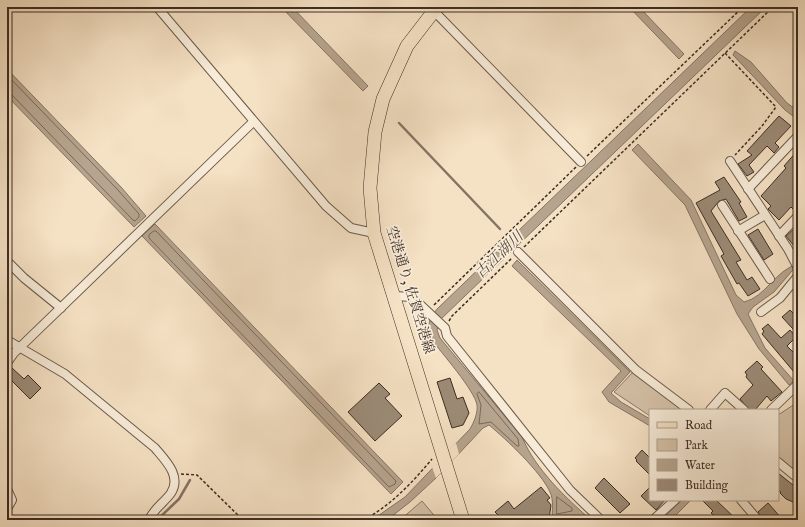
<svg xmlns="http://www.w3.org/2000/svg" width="805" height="527" font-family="'IM FELL English','Noto Serif JP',serif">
<rect width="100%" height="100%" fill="#f5e1c4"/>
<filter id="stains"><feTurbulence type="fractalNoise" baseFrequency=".005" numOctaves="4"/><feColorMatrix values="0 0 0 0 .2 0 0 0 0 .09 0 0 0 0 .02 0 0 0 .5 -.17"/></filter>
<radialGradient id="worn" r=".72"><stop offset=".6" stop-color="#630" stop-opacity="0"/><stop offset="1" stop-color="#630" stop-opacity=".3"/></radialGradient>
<g fill="#d6c2a9" stroke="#897866">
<path d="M634,371L685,410H650V416L614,392Z"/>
<path d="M798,402V472L797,473L778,457V415Z"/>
<path d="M422,501L438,520H400Z"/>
</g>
<g fill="#b6a48e" stroke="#857464">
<path d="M281,7H292L368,86L363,91Z"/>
<path d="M629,7H639L684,54L679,59Z"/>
<path d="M751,7H766L440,320L437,330L440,338L522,437C536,470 565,497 591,520H576L571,516L565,515L557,520H552C552,511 554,500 550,492C541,472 506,439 489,425L483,428L436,478L410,502L387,520H372L405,497L470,429C474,422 478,413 477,405C475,391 441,352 431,339C426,325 429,320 437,309Z"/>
<path d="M735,51L751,62L787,103L798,111V120L785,110L733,55Z"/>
<path d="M7,69L121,187L146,216L134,227L7,96Z"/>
<path d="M638,144L691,200L736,295L744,302C766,297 775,270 798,264L774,292L753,307L748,314L765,348L794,381L789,385L759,349L737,314L685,205L632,150Z"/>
<path d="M155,224L403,482L391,494L142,236Z"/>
<path d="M517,260L630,372L611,393L621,402L650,419V426L609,402L602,392L621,371L512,266Z"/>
<path d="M682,500H691L671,520H661Z"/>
</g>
<path fill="#f5e1c4" d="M456,443L459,454L436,478L432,467Z"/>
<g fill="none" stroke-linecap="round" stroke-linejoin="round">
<g stroke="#796859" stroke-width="1">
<path d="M7,75L118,190L139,214V217L135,221L133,220L12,95L7,94"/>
<path d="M154,231H156L396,481L395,484L389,487L149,238V235Z"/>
<path d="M479,392L518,439L519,446H517L491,422L479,424L481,405L477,394Z"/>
<path d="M557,497L572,508V511L557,514Z"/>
</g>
<g stroke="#857464" stroke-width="2.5">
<path d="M399,123L500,229"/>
<path d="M157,520L179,499L190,480"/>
</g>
</g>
<g fill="#9c8b77" stroke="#3c2d24">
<path d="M779,116L791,126L775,143L779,147L774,153L767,146L749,165L754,172L747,176L738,164L752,155L747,151Z"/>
<path d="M798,150V206L794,210L791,207L779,220L768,209L771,206L761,196L786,168L784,166Z"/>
<path d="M724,177L741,202L739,203L747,217L739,221L726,199L719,201L711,211L741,260L736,262L747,280L752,277L760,289L748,296L739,283L737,284L721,256L724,254L696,203L720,190L715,182Z"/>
<path d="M758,229L773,254L764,260L748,235Z"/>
<path d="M794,229L798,234V251L786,236Z"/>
<path d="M790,310L798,318V324L793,329L782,317Z"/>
<path d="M768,324L781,338L790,330L796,337L787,346L798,357V368L794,372L762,334L764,331L762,329Z"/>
<path d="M757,361L763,367L761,369L782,392L771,401L767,396L755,410H749L740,399L753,385L746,377L747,375L745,372Z"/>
<path d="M12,368L24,379L28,375L41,388L30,399L7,376V372Z"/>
<path d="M450,378L457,399L463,397L469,413L463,425L452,428L437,382Z"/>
<path d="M379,383L390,394L385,398L402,416L375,441L348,412Z"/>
<path d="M642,450L650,458V475L636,461L637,460L635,458Z"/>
<path d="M778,473L798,489V503L795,500L793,502L786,499L780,493L781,492L778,490Z"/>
<path d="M604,478L630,504L620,513L595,488Z"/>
<path d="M541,487L550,498L547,500L551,505L549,520H493L499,516L495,512L508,501L514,509Z"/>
<path d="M650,487V500H665L656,510L641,496Z"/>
<path d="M702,500H716L737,520H719L711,513L713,511Z"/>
<path d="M768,503L783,520H763L758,512Z"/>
</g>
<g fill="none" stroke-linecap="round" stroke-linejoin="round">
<g stroke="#6a5a4c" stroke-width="10">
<g id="minor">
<path d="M157,7L326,206L351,228L374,233"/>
<path d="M431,8L581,162"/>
<path d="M730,161L788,249L798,268"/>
<path d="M748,189L798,136"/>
<path d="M722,205L770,279"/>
<path d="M738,231L765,215"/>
<path d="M779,236L798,216"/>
<path d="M518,252L636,370L689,410"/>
<path d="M7,261L24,278L61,308"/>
<path d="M394,296L412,297L445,328L447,336L570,490L601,520"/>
<path d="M761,312L780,298L798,276"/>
<path d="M7,340L65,374L155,448C165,460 182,476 171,493C164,503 154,508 149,520"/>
<path d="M7,363L14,353L253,122"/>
<path d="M710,410L725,393L744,410"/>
<path d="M771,410L798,384"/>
<path d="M778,462L795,476"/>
<path d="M7,489L12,500L7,509"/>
<path d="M741,500L758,520"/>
<path d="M653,520L675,500"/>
</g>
</g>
<g stroke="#3c2d24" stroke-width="14">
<path id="primary" d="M437,7L407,46L383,99L375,132L370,188L374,233L463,520"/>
</g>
<g stroke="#3c2d24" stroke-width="1.5" stroke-dasharray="3 2" stroke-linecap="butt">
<path d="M725,53L776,107L762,126L735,155"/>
<path d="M587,156L743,7"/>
<path d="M524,247L773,7"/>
<path d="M434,305L576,167"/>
<path d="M449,321L452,316L512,258"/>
<path d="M181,474L197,475L243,520"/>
<path d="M364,520C391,505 412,483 432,459"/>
</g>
<use href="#minor" stroke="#f8ecd9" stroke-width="8"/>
<use href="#primary" stroke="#f5e1c4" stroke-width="13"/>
</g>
<g text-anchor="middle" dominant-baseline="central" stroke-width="3.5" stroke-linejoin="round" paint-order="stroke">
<g font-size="14" fill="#3c2d24" stroke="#f8ecd9">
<text transform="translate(410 290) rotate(73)">空港通り, 佐賀空港線</text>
</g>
<g font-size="15" font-style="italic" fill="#5a4b3e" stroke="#f8ecd9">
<text transform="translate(499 255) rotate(-44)">古江湖川</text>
</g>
</g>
<rect width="805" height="527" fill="none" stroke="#f5e1c4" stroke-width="24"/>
<rect x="8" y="8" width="789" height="511" fill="none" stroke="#3c2d24" stroke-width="2"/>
<rect x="12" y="12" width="781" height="503" fill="none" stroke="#3c2d24"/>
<rect x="649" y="409" width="130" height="92" fill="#f8ecd9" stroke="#ada091"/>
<rect x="657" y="422" width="20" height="6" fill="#f5e1c4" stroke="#ada091"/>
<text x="685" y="429" font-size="12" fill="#3c2d24">Road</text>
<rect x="657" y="439" width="20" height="12" fill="#d6c2a9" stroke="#ada091"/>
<text x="685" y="449" font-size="12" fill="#3c2d24">Park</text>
<rect x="657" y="459" width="20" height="12" fill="#b6a48e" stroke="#ada091"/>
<text x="685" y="469" font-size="12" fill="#3c2d24">Water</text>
<rect x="657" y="479" width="20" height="12" fill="#9c8b77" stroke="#ada091"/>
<text x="685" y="489" font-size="12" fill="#3c2d24">Building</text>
<rect width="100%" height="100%" filter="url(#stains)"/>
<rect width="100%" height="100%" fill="url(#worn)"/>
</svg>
